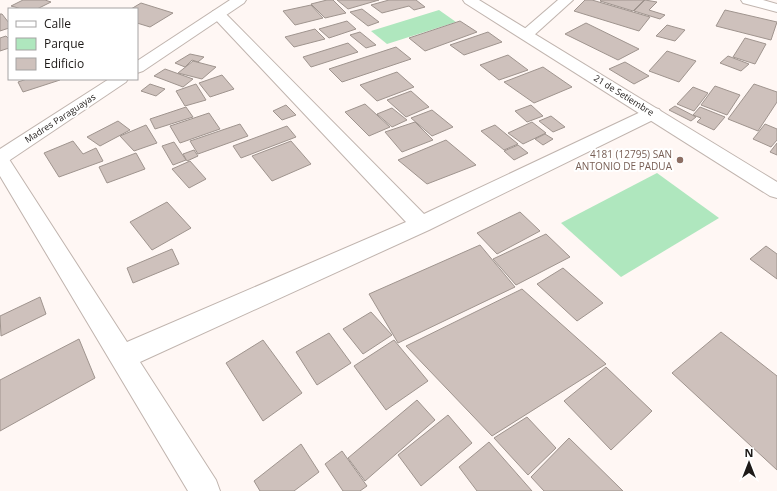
<svg xmlns="http://www.w3.org/2000/svg" width="777" height="491" font-family="'Open Sans',sans-serif">
<rect width="100%" height="100%" fill="#fff7f4"/>
<g fill="#afe7be">
<path d="M439,10L456,22L387,44L371,31Z"/>
<path d="M657,173L719,218L621,277L561,223Z"/>
</g>
<g fill="#cec1bc" stroke="#9f948e">
<path d="M23,0H45L51,2L37,9H22L11,6Z"/>
<path d="M327,0H333L346,13L325,18L311,4Z"/>
<path d="M337,0H379L348,9Z"/>
<path d="M389,0H416L425,7L414,10L409,6L382,13L371,5Z"/>
<path d="M585,0H592L650,17L639,31L574,11Z"/>
<path d="M601,0H644L633,11L600,1Z"/>
<path d="M645,0L657,2L649,10L665,15L660,19L634,11Z"/>
<path d="M141,3L173,13L150,27L137,23V9H131Z"/>
<path d="M311,5L323,18L295,25L283,11Z"/>
<path d="M362,9L379,22L368,26L350,12Z"/>
<path d="M725,10L777,22L771,40L716,26Z"/>
<path d="M0,14H2L9,23V28L0,31Z"/>
<path d="M347,21L356,29L329,38L319,29Z"/>
<path d="M460,21L477,32L425,51L409,38Z"/>
<path d="M586,23L639,49L618,60L565,34Z"/>
<path d="M667,25L685,30L675,41L656,36Z"/>
<path d="M315,29L325,39L294,47L285,37Z"/>
<path d="M360,32L376,45L366,48L350,35Z"/>
<path d="M488,32L502,42L464,55L450,45Z"/>
<path d="M6,36L9,39V48L0,51V38Z"/>
<path d="M745,38L766,44L755,64L733,57Z"/>
<path d="M348,43L358,52L311,67L303,57Z"/>
<path d="M396,47L411,59L342,82L329,69Z"/>
<path d="M667,51L696,61L679,82L649,71Z"/>
<path d="M190,54L204,57L198,62L192,60L185,67L175,63Z"/>
<path d="M508,55L528,70L499,80L480,65Z"/>
<path d="M728,56L749,64L741,71L720,63Z"/>
<path d="M193,61L216,67L202,79L178,73Z"/>
<path d="M625,62L649,76L634,84L609,69Z"/>
<path d="M543,67L572,87L534,103L504,82Z"/>
<path d="M165,69L193,79L183,87L154,76Z"/>
<path d="M397,72L414,87L377,101L360,85Z"/>
<path d="M222,75L234,89L210,97L199,83Z"/>
<path d="M27,79H60V80L23,92L18,82Z"/>
<path d="M150,84L165,89L156,96L141,91Z"/>
<path d="M196,84L206,100L185,106L176,91Z"/>
<path d="M754,84L777,92V102L758,131L728,119Z"/>
<path d="M715,86L740,95L727,115L701,105Z"/>
<path d="M693,87L708,93L694,111L677,104Z"/>
<path d="M411,91L429,107L406,117L387,100Z"/>
<path d="M365,104L390,127L369,136L345,112Z"/>
<path d="M286,105L296,115L282,120L273,111Z"/>
<path d="M531,105L543,116L527,122L515,111Z"/>
<path d="M675,106L696,117L691,121L669,110Z"/>
<path d="M186,107L193,117L155,129L150,119Z"/>
<path d="M700,107L725,117L714,130L697,122L701,118L693,115Z"/>
<path d="M392,108L407,120L392,127L377,114Z"/>
<path d="M432,110L453,127L432,136L411,118Z"/>
<path d="M209,113L220,129L180,143L170,126Z"/>
<path d="M551,116L565,127L553,132L539,121Z"/>
<path d="M118,121L130,130L100,146L87,137Z"/>
<path d="M415,122L433,140L402,152L385,132Z"/>
<path d="M532,122L546,133L523,144L508,133Z"/>
<path d="M240,124L248,136L198,154L190,141Z"/>
<path d="M765,124L777,129V140L771,147L753,139Z"/>
<path d="M146,125L157,143L134,151L120,136Z"/>
<path d="M495,125L518,144L504,150L481,131Z"/>
<path d="M287,126L296,137L241,158L233,146Z"/>
<path d="M545,134L553,139L543,145L535,139Z"/>
<path d="M446,140L476,165L427,184L398,160Z"/>
<path d="M73,141L83,154L96,148L103,161L59,177L44,153Z"/>
<path d="M291,141L311,164L272,181L252,156Z"/>
<path d="M174,142L186,160L173,165L162,146Z"/>
<path d="M777,143V155L770,152Z"/>
<path d="M518,145L528,153L514,160L504,151Z"/>
<path d="M194,150L198,156L187,161L183,154Z"/>
<path d="M136,153L145,169L107,183L99,167Z"/>
<path d="M190,161L206,179L189,188L172,169Z"/>
<path d="M167,202L191,228L152,250L130,222Z"/>
<path d="M520,212L540,231L497,254L477,233Z"/>
<path d="M546,234L570,257L516,285L493,259Z"/>
<path d="M480,245L515,287L398,343L369,294Z"/>
<path d="M766,246L777,254V279L750,259Z"/>
<path d="M172,249L179,264L133,283L127,268Z"/>
<path d="M563,268L603,303L577,321L537,284Z"/>
<path d="M522,289L606,364L492,436L406,346Z"/>
<path d="M40,297L46,314L1,336L0,316Z"/>
<path d="M371,312L392,335L363,354L343,329Z"/>
<path d="M721,332L777,376V470L672,373Z"/>
<path d="M329,333L351,363L317,385L296,352Z"/>
<path d="M79,339L95,378L0,431V380Z"/>
<path d="M263,340L302,393L263,421L226,363Z"/>
<path d="M394,340L428,381L386,410L354,366Z"/>
<path d="M606,367L652,411L611,450L564,401Z"/>
<path d="M417,400L435,420L365,481L348,458Z"/>
<path d="M448,415L472,443L421,486L398,455Z"/>
<path d="M527,417L556,448L528,475L494,438Z"/>
<path d="M569,438L623,491H544L531,477Z"/>
<path d="M489,442L532,491H477L459,467Z"/>
<path d="M301,444L319,472L294,491H260L254,481Z"/>
<path d="M342,451L367,486L360,491H343L325,464Z"/>
</g>
<g fill="none" stroke-linecap="round" stroke-linejoin="round">
<g stroke="#c0b4ae" stroke-width="2">
<g id="minor">
<path d="M558,0H573L532,37L527,38L522,37L520,34L522,31Z"/>
<path d="M741,0H763L777,4V12L743,3Z"/>
<path d="M218,10L223,11L424,214L647,109L653,108L659,109L662,113L659,117L429,230L140,362L216,480L220,491H188L0,176V154L7,156L127,342L406,222L213,17L211,14L213,11Z"/>
</g>
</g>
<g stroke="#c0b4ae" stroke-width="2">
<path id="tertiary" d="M463,0H479L777,182V198L770,196L465,3Z"/>
</g>
<g stroke="#c0b4ae" stroke-width="2">
<g id="secondary">
<path d="M230,0H246L244,3L143,71L137,73V61Z"/>
<path d="M109,79H128L126,82L7,162L0,164V149Z"/>
</g>
</g>
<use href="#minor" fill="#fff" fill-rule="evenodd"/>
<use href="#tertiary" fill="#fff" fill-rule="evenodd"/>
<use href="#secondary" fill="#fff" fill-rule="evenodd"/>
</g>
<circle fill="#8d6e63" stroke="#fff" stroke-width="1.5" cx="680" cy="160" r="4"/>
<g text-anchor="middle" dominant-baseline="central" stroke-width="4" stroke-linejoin="round" paint-order="stroke">
<g font-size="9" fill="#1e1a18" stroke="#fff">
<text transform="translate(624 95) rotate(32)">21 de Setiembre</text>
<text transform="translate(60 118) rotate(-33)">Madres Paraguayas</text>
</g>
<g font-size="10" fill="#785e54" stroke="#fff" text-anchor="end">
<text x="672" y="154">4181 (12795) SAN<tspan x="672" dy="12">ANTONIO DE PADUA</tspan></text>
</g>
</g>
<rect x="8" y="8" width="130" height="72" fill="#ffffff" stroke="#a5a3a3"/>
<rect x="16" y="21" width="20" height="6" fill="#ffffff" stroke="#a5a3a3"/>
<text x="44" y="28" font-size="12" fill="#1e1a18">Calle</text>
<rect x="16" y="38" width="20" height="12" fill="#afe7be" stroke="#a5a3a3"/>
<text x="44" y="48" font-size="12" fill="#1e1a18">Parque</text>
<rect x="16" y="58" width="20" height="12" fill="#cec1bc" stroke="#a5a3a3"/>
<text x="44" y="68" font-size="12" fill="#1e1a18">Edificio</text>
<g transform="translate(749 463)" stroke="#ffffff" stroke-width="3" paint-order="stroke">
<path d="M0-3L7 15L0 10L-7 15Z" fill="#1e1a18"/>
<text y="-6" font-size="11" font-weight="bold" text-anchor="middle" fill="#1e1a18">N</text>
</g>
</svg>
